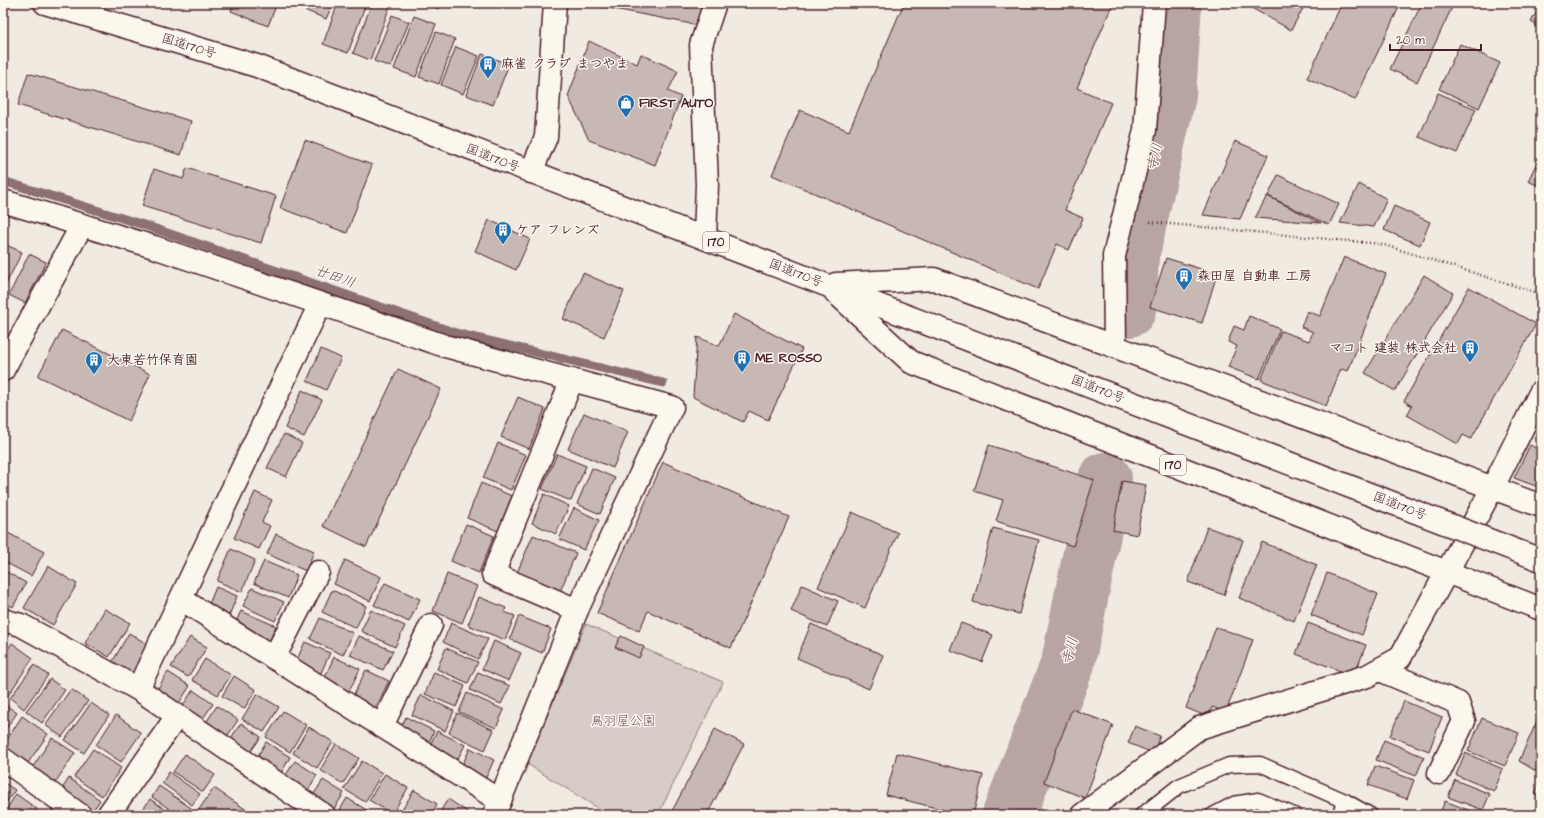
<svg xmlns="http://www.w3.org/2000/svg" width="1544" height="818" font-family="'Architects Daughter','Klee One',sans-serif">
<rect width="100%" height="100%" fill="#f0eae0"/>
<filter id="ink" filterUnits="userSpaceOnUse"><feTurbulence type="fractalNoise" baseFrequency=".025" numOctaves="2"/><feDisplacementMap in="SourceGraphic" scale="8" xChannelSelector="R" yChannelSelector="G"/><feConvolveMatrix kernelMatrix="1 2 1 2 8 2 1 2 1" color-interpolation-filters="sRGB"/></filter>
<g filter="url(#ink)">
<path fill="#d8ccc6" stroke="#917678" d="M586,624L723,682L658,815H609L527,764Z"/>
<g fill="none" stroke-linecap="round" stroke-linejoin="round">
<path stroke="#8c6f72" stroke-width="9" d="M3,181L147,226L456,333L663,383"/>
<g stroke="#b8a4a2" stroke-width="54">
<path d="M1129,310L1132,257L1169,95L1175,3"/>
<path d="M1009,815L1068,663L1105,479"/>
</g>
</g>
<g fill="#c8b8b3" stroke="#4a1f2b">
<path d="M234,3H277L268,26L231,11Z"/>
<path d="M293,3H333L326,19L292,5Z"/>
<path d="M338,3H366L348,53L323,44Z"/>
<path d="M372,3H384L390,6L370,60L353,53Z"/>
<path d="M424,3H442L439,9Z"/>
<path d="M583,3H702L697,25Z"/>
<path d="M904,3H1113L1077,88L1111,103L1065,210L1083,218L1069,250L1057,244L1038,289L772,175L800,110L849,131Z"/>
<path d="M1250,3H1306L1291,30L1248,6Z"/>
<path d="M1342,3H1401L1355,100L1307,78Z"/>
<path d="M1422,3H1454L1417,82L1390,69Z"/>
<path d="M1541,4V28L1531,22Z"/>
<path d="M392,15L409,22L391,67L374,61Z"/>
<path d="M414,16L436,24L416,77L394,69Z"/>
<path d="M436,32L455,39L439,84L419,77Z"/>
<path d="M589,41L637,64L641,54L678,71L668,91L681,97L655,165L589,140L568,96Z"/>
<path d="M1460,44L1500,63L1479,108L1439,89Z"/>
<path d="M456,47L479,56L463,94L441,85Z"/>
<path d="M482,54L509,64L493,105L466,95Z"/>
<path d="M28,73L191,121L181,155L18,105Z"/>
<path d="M1438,93L1476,109L1457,153L1419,137Z"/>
<path d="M305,140L372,165L347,233L280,208Z"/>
<path d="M1235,141L1268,155L1240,219L1203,215Z"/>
<path d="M1541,154V187L1528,181Z"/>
<path d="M187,168L276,196L261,243L142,206L154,169L183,179Z"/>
<path d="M1278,175L1339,204L1329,225L1268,196Z"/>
<path d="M1359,184L1387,199L1374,227L1340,223Z"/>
<path d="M1267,196L1321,223L1255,218Z"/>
<path d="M1394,206L1430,222L1420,245L1384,230Z"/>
<path d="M489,220L530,239L516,270L475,251Z"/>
<path d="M4,244L22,252L3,290V246Z"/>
<path d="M29,254L46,262L25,303L9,295Z"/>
<path d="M1344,257L1386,274L1348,371L1341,369L1326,406L1261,380L1281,331L1309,341L1313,332L1301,327L1307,311L1320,316Z"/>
<path d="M1166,258L1217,274L1202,323L1150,307Z"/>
<path d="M583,273L624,291L604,337L563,319Z"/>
<path d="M1424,275L1453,293L1395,391L1365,373Z"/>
<path d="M1469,287L1536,324L1471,439L1463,435L1458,444L1407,415L1412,406L1404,401Z"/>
<path d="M734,314L802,349L768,420L749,411L743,422L693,397L697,337L719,346Z"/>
<path d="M1249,316L1280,329L1259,379L1228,367L1237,346L1228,342L1234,326L1244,330Z"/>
<path d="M62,330L150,374L129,421L38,376Z"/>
<path d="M321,349L341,358L326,390L307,381Z"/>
<path d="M398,369L441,389L366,547L323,526Z"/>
<path d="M302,390L322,400L304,437L285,428Z"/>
<path d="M518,397L545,409L529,449L501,437Z"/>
<path d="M584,413L628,432L613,468L568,449Z"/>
<path d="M284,434L302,443L286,477L267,468Z"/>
<path d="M498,443L526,455L511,490L483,478Z"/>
<path d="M989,445L1094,480L1073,546L996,521L1003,500L974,491Z"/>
<path d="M1530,445L1541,451V488L1514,478Z"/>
<path d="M557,454L586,466L571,501L542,489Z"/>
<path d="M663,462L789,517L731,648L648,611L639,631L597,613Z"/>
<path d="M592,468L615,478L600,514L577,504Z"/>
<path d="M1122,481L1146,485L1137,535L1113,530Z"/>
<path d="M481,483L512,496L498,531L467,518Z"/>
<path d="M255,492L272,500L262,522L270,526L259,549L234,538Z"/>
<path d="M544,494L569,506L556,534L532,523Z"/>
<path d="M574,508L599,520L584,550L559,539Z"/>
<path d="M852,512L898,533L865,608L818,587Z"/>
<path d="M466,524L494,536L479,573L451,561Z"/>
<path d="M1207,527L1243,540L1224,595L1188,582Z"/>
<path d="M993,528L1039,540L1019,614L973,602Z"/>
<path d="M6,532L44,552L31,576L3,561V538Z"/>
<path d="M276,534L314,551L306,571L267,554Z"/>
<path d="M533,535L576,553L559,594L516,575Z"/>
<path d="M1262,542L1317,565L1294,621L1239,598Z"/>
<path d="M231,549L255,560L242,592L217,581Z"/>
<path d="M345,560L381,577L370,601L334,584Z"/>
<path d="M264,561L297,575L288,598L254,583Z"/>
<path d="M48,566L77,584L53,625L24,608Z"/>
<path d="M3,570L26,583L13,607L3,601Z"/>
<path d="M1327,573L1378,594L1362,635L1311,615Z"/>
<path d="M447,574L477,586L462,623L433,611Z"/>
<path d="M385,583L420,599L409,622L374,605Z"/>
<path d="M802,585L838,601L827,627L791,611Z"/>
<path d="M216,587L237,596L228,618L207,609Z"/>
<path d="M252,588L284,602L275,621L243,606Z"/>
<path d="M332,590L366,606L356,628L322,612Z"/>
<path d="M479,597L506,608L504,612L515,616L505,640L468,625Z"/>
<path d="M105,609L130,623L109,657L85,643Z"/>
<path d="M371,610L405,626L395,647L361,631Z"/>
<path d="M241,611L276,626L268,644L233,628Z"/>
<path d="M519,616L551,629L542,653L510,639Z"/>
<path d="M320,618L353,633L343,655L310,639Z"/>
<path d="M451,623L488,639L478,659L443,642Z"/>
<path d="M961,623L993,635L982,662L950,650Z"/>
<path d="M1308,623L1366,645L1354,676L1296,654Z"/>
<path d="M811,624L883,655L869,689L797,658Z"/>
<path d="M1216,627L1253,640L1226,712L1212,707L1208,717L1186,708Z"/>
<path d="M129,633L152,647L133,679L110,666Z"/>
<path d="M359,636L393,651L383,670L350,655Z"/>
<path d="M621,636L644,647L639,658L615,647Z"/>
<path d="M190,637L207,647L188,677L171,667Z"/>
<path d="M494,641L521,653L509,681L482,669Z"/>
<path d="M305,642L330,653L319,677L294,666Z"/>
<path d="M12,643L33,658L7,697L3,694V656Z"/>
<path d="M446,648L478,662L468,683L437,669Z"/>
<path d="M334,657L360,669L348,693L323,681Z"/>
<path d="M205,659L231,675L218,695L192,680Z"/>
<path d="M34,665L48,675L24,709L10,698Z"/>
<path d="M366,670L389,681L374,711L351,700Z"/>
<path d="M168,672L190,686L177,706L155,693Z"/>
<path d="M434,672L465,686L456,707L425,694Z"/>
<path d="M478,672L510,686L501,704L470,690Z"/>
<path d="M234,676L256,690L244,709L222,696Z"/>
<path d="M50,679L65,690L42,723L26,711Z"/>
<path d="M71,689L88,701L62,737L45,725Z"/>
<path d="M193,690L213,704L199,724L179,711Z"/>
<path d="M467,693L504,710L496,728L459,712Z"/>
<path d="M257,694L279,707L264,732L242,719Z"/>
<path d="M421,695L454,711L445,731L412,715Z"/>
<path d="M1404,701L1442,717L1429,751L1390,736Z"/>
<path d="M3,703L17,713L3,733Z"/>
<path d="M91,703L109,715L84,753L65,740Z"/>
<path d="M217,706L238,720L224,741L203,727Z"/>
<path d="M1072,709L1113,725L1085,798L1044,782Z"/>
<path d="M283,711L306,725L290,752L266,737Z"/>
<path d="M1541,712V774L1519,761Z"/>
<path d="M457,713L494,730L485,750L449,733Z"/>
<path d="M116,715L141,733L121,762L96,745Z"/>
<path d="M22,716L48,734L28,763L3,746Z"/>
<path d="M406,717L434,731L427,747L398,733Z"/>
<path d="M1482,718L1519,733L1505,766L1468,751Z"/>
<path d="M241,723L261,737L247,757L227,744Z"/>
<path d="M1135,726L1160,736L1153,753L1128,743Z"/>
<path d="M309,727L333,742L317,768L293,753Z"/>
<path d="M715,729L744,744L707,815H670Z"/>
<path d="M437,731L465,745L454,766L426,753Z"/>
<path d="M52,738L75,753L55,783L32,768Z"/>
<path d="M1384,740L1424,757L1416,776L1376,760Z"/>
<path d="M266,742L290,757L279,777L254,762Z"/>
<path d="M336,744L359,758L343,784L320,770Z"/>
<path d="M470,748L494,760L484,782L460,770Z"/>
<path d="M93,749L121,768L102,796L74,777Z"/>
<path d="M897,753L983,775L973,815H963L886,795Z"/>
<path d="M1465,753L1503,769L1494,791L1456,775Z"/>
<path d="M185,754L215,775L203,792L173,772Z"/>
<path d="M295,761L317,775L305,795L282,781Z"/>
<path d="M362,761L382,773L365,802L344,789Z"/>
<path d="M1375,766L1414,780L1407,799L1368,785Z"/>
<path d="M169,772L200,794L192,805L162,783Z"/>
<path d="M385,774L408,788L392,814L369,800Z"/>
<path d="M69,778L100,800L91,813L60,792Z"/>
<path d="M1541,779V797L1535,794Z"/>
<path d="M323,780L344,793L331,814L310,800Z"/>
<path d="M1455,780L1490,794L1483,810L1448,797Z"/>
<path d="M3,782L15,790L3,807Z"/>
<path d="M159,786L191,808L186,815H178L152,797Z"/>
<path d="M214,788L251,813L250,815H195Z"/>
<path d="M414,790L437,804L431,815H399Z"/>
<path d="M16,794L37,809L33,815H3Z"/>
<path d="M347,798L368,811L366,815H337Z"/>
<path d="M150,799L173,815H148L142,811Z"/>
<path d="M448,799L469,813L468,815H438Z"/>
<path d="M1445,801L1481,815H1439Z"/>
</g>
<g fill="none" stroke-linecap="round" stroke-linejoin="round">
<g stroke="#4a1f2b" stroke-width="17">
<g id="lane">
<path d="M1142,815L1179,786L1229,765L1260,764L1345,801L1370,815"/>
<path d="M1213,815L1234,804L1258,800L1294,815"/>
<path d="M1339,815L1345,801"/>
</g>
</g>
<g stroke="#4a1f2b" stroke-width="25">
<g id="street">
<path d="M531,172L546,137L555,3"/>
<path d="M3,201L154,247L445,346L672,407L577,610L494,815"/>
<path d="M705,238L707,184L701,45L715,3"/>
<path d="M1115,345L1114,256L1145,130L1154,3"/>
<path d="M3,370L82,225"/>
<path d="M572,380L493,574L577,610"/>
<path d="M181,599L500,801"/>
<path d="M3,620L21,625L138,689L324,815"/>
<path d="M274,658L318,572"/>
<path d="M1380,670L1458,703L1464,721L1439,773"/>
<path d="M138,689L320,304"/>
<path d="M382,726L431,625"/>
<path d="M3,759L80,815"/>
<path d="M108,815L177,716"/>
<path d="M1082,815L1199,728L1367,676L1400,658L1493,487L1541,391"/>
</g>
</g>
<g stroke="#4a1f2b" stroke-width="25">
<g id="highway">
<path d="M45,3L257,66L1382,499"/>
<path d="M836,284L934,279L1541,506"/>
<path d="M836,293L911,362L1541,609"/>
</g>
</g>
<path stroke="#4a1f2b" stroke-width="2.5" stroke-dasharray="1 3" stroke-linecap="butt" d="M1150,222L1381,244L1541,294"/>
<use href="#lane" stroke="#fbf7ec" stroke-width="14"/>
<use href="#street" stroke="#fbf7ec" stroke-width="22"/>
<use href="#highway" stroke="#fbf7ec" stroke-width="22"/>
<g stroke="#4a1f2b" stroke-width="25" stroke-linecap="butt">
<path id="highway-bridge" d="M1382,499L1541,560"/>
</g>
<use href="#highway-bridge" stroke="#fbf7ec" stroke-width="22"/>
</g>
</g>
<defs>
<g id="building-pin" transform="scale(0.9)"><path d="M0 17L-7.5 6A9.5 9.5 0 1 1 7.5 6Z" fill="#1f6fb2" stroke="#fbf7ec"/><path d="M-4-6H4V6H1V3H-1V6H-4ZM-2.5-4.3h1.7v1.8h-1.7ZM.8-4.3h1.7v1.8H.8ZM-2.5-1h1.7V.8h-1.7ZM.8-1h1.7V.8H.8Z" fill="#fff"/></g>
<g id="shop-pin" transform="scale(0.9)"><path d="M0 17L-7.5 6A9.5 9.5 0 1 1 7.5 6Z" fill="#1f6fb2" stroke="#fbf7ec"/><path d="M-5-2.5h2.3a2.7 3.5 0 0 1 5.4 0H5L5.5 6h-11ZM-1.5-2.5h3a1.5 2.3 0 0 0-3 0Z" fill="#fff"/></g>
</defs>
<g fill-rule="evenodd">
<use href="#building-pin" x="488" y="64"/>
<use href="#shop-pin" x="626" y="103"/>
<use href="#building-pin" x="503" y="230"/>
<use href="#building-pin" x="1184" y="276"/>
<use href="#building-pin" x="1470" y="348"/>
<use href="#building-pin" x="742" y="358"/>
<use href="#building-pin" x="94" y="360"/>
</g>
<g text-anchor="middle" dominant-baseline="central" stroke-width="3" stroke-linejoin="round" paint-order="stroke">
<g fill="#fbf7ec" stroke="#7f6065" stroke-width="1">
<rect x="703" y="232" width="26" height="20" rx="3"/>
<rect x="1160" y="455" width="26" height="20" rx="3"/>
</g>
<g font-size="12" font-weight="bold" fill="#4a1f2b">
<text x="716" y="242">170</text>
<text x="1173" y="465">170</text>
</g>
<g font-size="13" fill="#4a1f2b" stroke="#fbf7ec">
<text transform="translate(189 46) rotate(17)">国道170号</text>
<text transform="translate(493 158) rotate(21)">国道170号</text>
<text transform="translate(796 273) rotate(21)">国道170号</text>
<text transform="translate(1098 389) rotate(21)">国道170号</text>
<text transform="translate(1400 506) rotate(21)">国道170号</text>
</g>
<g font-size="13" font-weight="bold" fill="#4a1f2b" stroke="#fbf7ec" text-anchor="start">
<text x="501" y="64">麻雀 クラブ まつやま</text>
<text x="639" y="103">FIRST AUTO</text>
<text x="516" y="230">ケア フレンズ</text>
<text x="1197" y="276">森田屋 自動車 工房</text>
<text x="1457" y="348" text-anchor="end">マコト 建装 株式会社</text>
<text x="755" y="358">ME ROSSO</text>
<text x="107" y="360">大東若竹保育園</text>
</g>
<g font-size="13" fill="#6e4a52" stroke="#fbf7ec">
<text x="623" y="721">鳥羽屋公園</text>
</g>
<g font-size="14" font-style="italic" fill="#704e55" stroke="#fbf7ec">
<text transform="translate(1155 157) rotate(-77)">寺川</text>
<text transform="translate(335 277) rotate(19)">廿田川</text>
<text transform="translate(1070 651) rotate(-76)">寺川</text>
</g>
</g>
<rect width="1544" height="818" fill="none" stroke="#fbf7ec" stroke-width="16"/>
<rect x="8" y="8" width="1528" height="802" fill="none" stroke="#4a1f2b" stroke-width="1.5" filter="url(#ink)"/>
<path d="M1390 44v6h91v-6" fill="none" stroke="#4a1f2b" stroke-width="2"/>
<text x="1396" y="44" font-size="12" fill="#4a1f2b" stroke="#fbf7ec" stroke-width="3" paint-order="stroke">20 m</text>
</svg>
